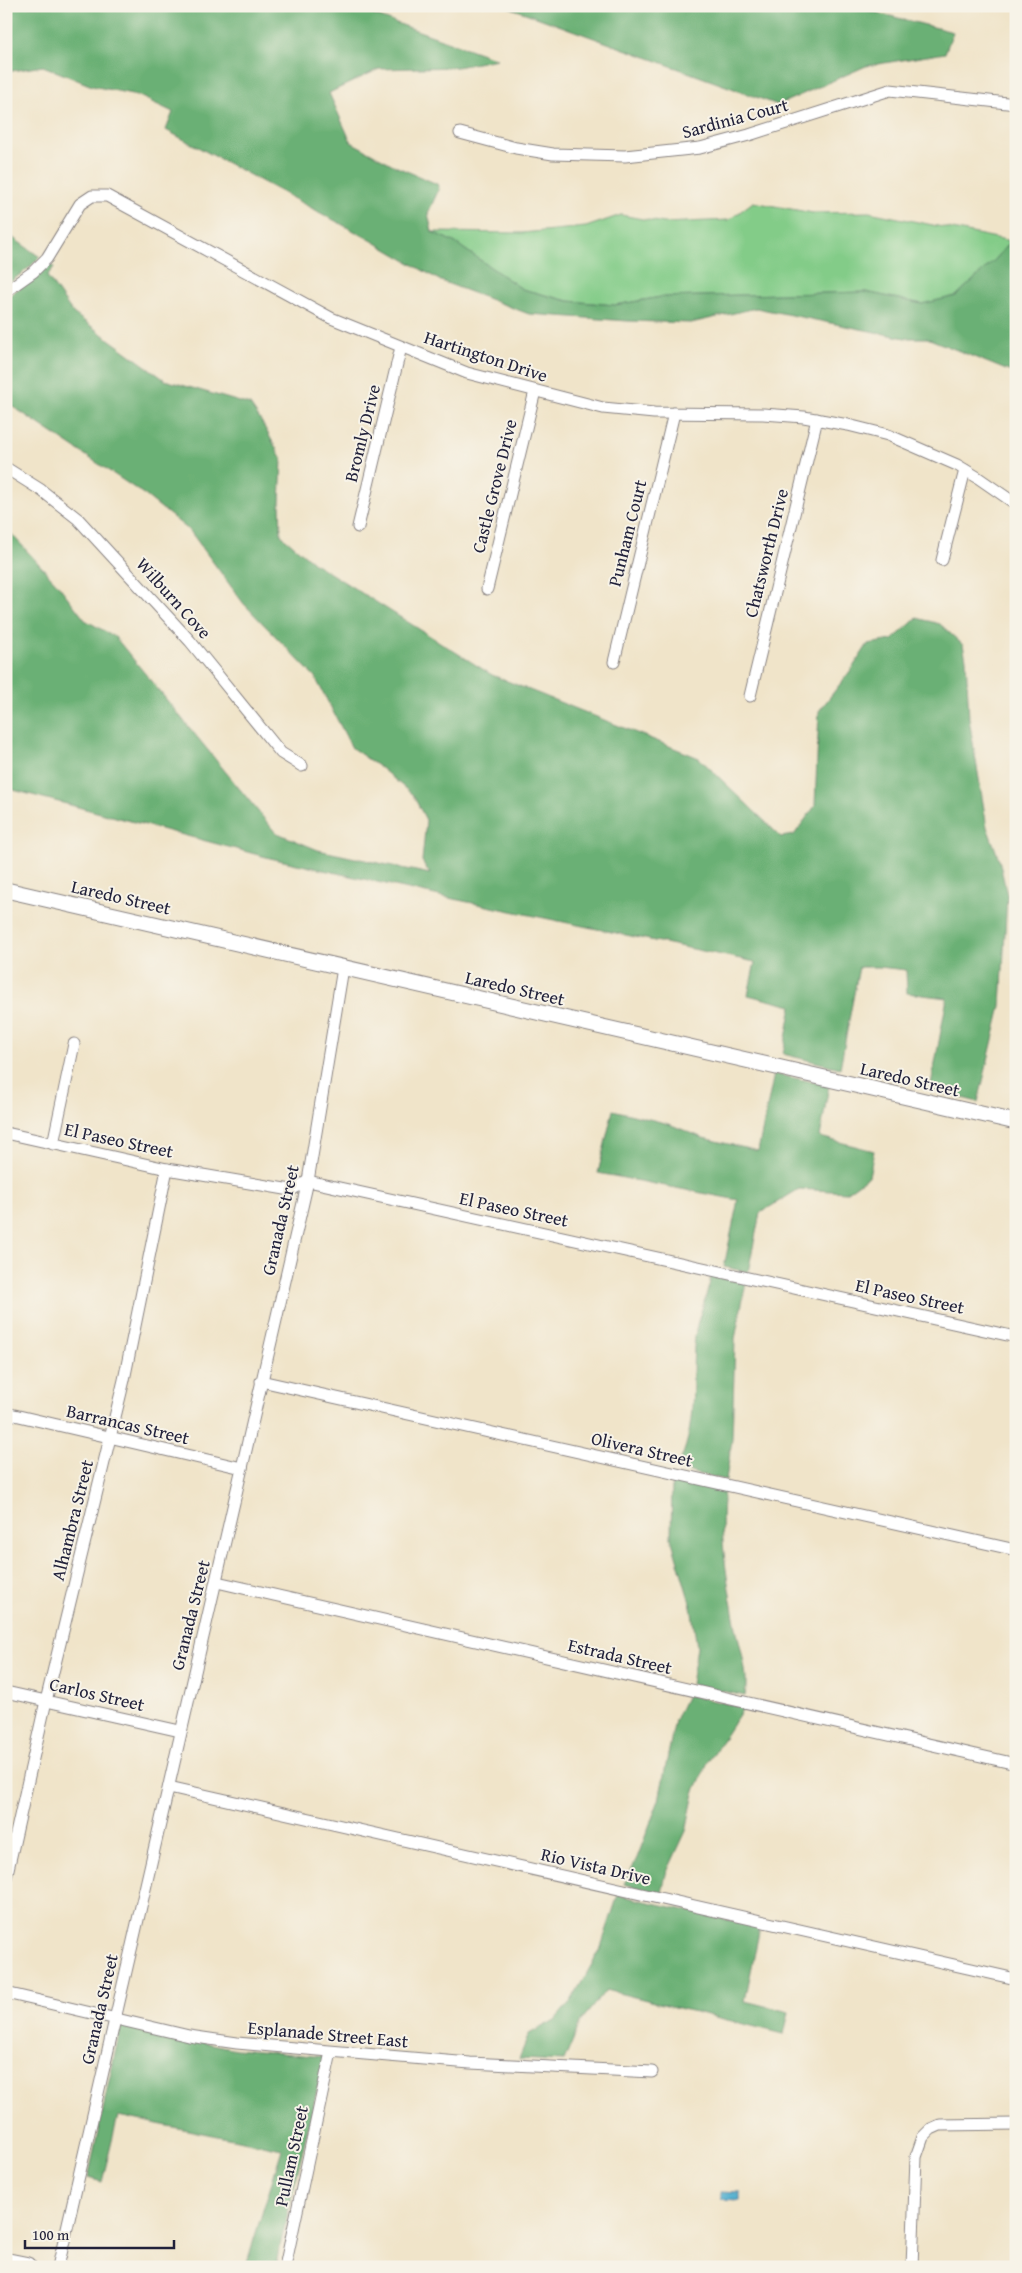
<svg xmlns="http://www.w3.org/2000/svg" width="1022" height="2273" font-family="'Gentium Book Plus',serif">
<rect width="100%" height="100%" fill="#f7f3e8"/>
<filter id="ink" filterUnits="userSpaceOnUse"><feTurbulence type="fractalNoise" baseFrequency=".02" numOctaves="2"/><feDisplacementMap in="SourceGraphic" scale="10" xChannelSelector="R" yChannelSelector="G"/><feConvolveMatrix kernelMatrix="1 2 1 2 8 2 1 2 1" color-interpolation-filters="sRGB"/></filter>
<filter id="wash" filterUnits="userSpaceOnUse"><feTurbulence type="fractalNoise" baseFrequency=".0096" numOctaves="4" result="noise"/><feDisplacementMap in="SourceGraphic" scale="20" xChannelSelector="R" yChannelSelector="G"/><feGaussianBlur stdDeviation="1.12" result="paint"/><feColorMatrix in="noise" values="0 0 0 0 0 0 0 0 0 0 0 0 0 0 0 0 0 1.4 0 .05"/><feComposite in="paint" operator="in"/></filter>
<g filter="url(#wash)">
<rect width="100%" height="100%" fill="#f0e4c9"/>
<path fill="#83cc88" stroke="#527762" d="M753,202L813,213L869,212L1011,241L995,260L956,296L922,304L866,292L661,297L615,305L568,301L522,289L454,242L432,232L522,233L586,227L621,215L664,223L729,220Z"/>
<g fill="#6ab074" stroke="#466958">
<path d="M6,6H349L497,59L457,67L379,69L329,93L351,142L397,167L437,184L439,189L428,213L432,232L454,242L522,289L568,301L615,305L661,297L866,292L922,304L956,296L995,260L1011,241H1016V374L927,338H905L756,308L691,323L628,321L529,314L441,281L369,239L166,130L173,112L137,95L92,86L43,66L6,72Z"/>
<path d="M506,6H851L953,32L945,53L866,66L778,105Z"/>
<path d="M6,233L40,257L30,267L6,285Z"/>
<path d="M49,263L54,267L47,276L73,313L165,380L250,405L261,421L282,459L280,503L281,535L314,563L492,675L699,758L781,837L794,835L815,806L819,711L851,670L868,644L892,640L917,618L940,624L963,645L966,659L969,719L987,827L999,859L1007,895L1001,1006L978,1102L930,1090L947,998L907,993L906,970L879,967H859L840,1068L783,1054L792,1006L748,995L755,962L444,897L270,858L6,788V528L59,586L85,620L115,637L275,832L318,850L430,874L422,861L426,820L413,795L382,769L352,748L315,677L244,604L190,531L145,495L6,402V298L36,276Z"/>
<path d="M774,1074L829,1085L820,1137L874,1151L869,1176L847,1192L799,1189L760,1213L748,1272L724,1267L738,1200L598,1173L613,1110L669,1124L703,1138L758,1151Z"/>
<path d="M711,1276L746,1283L735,1339L732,1439L726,1480L676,1469C699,1429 690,1379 695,1336C697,1318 708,1295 711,1276Z"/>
<path d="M672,1479L724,1491C718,1535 728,1584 736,1628C741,1650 749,1674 745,1696L691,1684L697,1647L691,1606L671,1538Z"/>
<path d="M687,1695L742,1707V1710L708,1762L694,1793L686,1831L666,1874L662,1893L624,1884L637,1858L659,1800L675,1720Z"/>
<path d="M618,1895L760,1927L745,2001L789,2012L784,2034L606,1990L581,2021L564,2061L519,2059L529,2034L555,2020L571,2001L600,1950Z"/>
<path d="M121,2026L236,2049L325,2057L275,2267H251L247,2262L282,2149L118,2116L102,2182L88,2178Z"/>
</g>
<path fill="#50adce" stroke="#396884" d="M722,2191L740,2192V2200L721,2199Z"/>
</g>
<g filter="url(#ink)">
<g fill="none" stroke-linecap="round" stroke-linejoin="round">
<g stroke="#898382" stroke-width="13">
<g id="street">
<path d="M460,133L516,148L553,154L625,156L700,148L749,135L890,90L1016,104"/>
<path d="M6,291L33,272L47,258L80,204L92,196H107L331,318L467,373L603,408L654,413L763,414L804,417L848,425L888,435L957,465L977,477L1016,504"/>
<path d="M6,468L41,490L78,519L190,641L281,753L302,766"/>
<path d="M358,527L401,347"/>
<path d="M942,560L965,470"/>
<path d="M487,589L535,391"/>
<path d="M614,662L674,413"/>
<path d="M750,696L817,419"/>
<path d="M6,1133L167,1169L291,1190L308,1181L1016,1337"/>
<path d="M53,1144L74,1044"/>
<path d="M261,1381L1016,1550"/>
<path d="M6,1413L242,1468"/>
<path d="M217,1582L1016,1764"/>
<path d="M6,1692L180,1731"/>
<path d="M169,1787L1016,1979"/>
<path d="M6,1878L46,1701L124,1380L167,1169"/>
<path d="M6,1993L189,2036L237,2043L470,2063L652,2072"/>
<path d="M58,2267L308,1181L343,968"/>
<path d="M285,2267L331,2052"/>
<path d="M912,2267L916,2157L923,2137L931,2129L940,2125L1016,2124"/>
</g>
</g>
<g stroke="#898382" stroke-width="17">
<path id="secondary" d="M6,890L1016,1122"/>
</g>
<g stroke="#898382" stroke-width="22">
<path id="highway" d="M6,2263L26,2267"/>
</g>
<use href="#street" stroke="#fff" stroke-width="11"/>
<use href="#secondary" stroke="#fff" stroke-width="15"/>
<use href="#highway" stroke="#fff" stroke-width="20"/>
</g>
</g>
<g text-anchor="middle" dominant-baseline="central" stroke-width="4" stroke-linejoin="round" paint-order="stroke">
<g font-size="18" fill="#22223b" stroke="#f7f3e8">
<text transform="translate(735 118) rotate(-15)">Sardinia Court</text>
<text transform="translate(486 356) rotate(18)">Hartington Drive</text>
<text transform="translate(362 433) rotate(-76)">Bromly Drive</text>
<text transform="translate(494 486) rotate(-76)">Castle Grove Drive</text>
<text transform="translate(627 533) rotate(-76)">Punham Court</text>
<text transform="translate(766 553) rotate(-76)">Chatsworth Drive</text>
<text transform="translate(174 598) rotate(48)">Wilburn Cove</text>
<text transform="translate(121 897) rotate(13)">Laredo Street</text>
<text transform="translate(515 988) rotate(13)">Laredo Street</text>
<text transform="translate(910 1079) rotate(13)">Laredo Street</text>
<text transform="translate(119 1140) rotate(12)">El Paseo Street</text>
<text transform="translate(514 1209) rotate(12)">El Paseo Street</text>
<text transform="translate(280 1220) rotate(-77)">Granada Street</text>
<text transform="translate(910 1296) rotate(12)">El Paseo Street</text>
<text transform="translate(128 1424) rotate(13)">Barrancas Street</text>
<text transform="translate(642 1449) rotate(13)">Olivera Street</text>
<text transform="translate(72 1520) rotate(-76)">Alhambra Street</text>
<text transform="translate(190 1615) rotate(-76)">Granada Street</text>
<text transform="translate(620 1656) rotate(13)">Estrada Street</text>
<text transform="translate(97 1694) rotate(13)">Carlos Street</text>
<text transform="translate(596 1866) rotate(13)">Rio Vista Drive</text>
<text transform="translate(99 2009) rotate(-77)">Granada Street</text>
<text transform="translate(328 2034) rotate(5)">Esplanade Street East</text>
<text transform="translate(291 2156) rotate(-78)">Pullam Street</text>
</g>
</g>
<rect width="1022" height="2273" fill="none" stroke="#f7f3e8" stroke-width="25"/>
<path d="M25 2240v8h149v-8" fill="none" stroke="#22223b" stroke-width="2.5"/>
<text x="32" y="2240" font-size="15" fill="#22223b" stroke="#f7f3e8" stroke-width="4" paint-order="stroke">100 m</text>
</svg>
